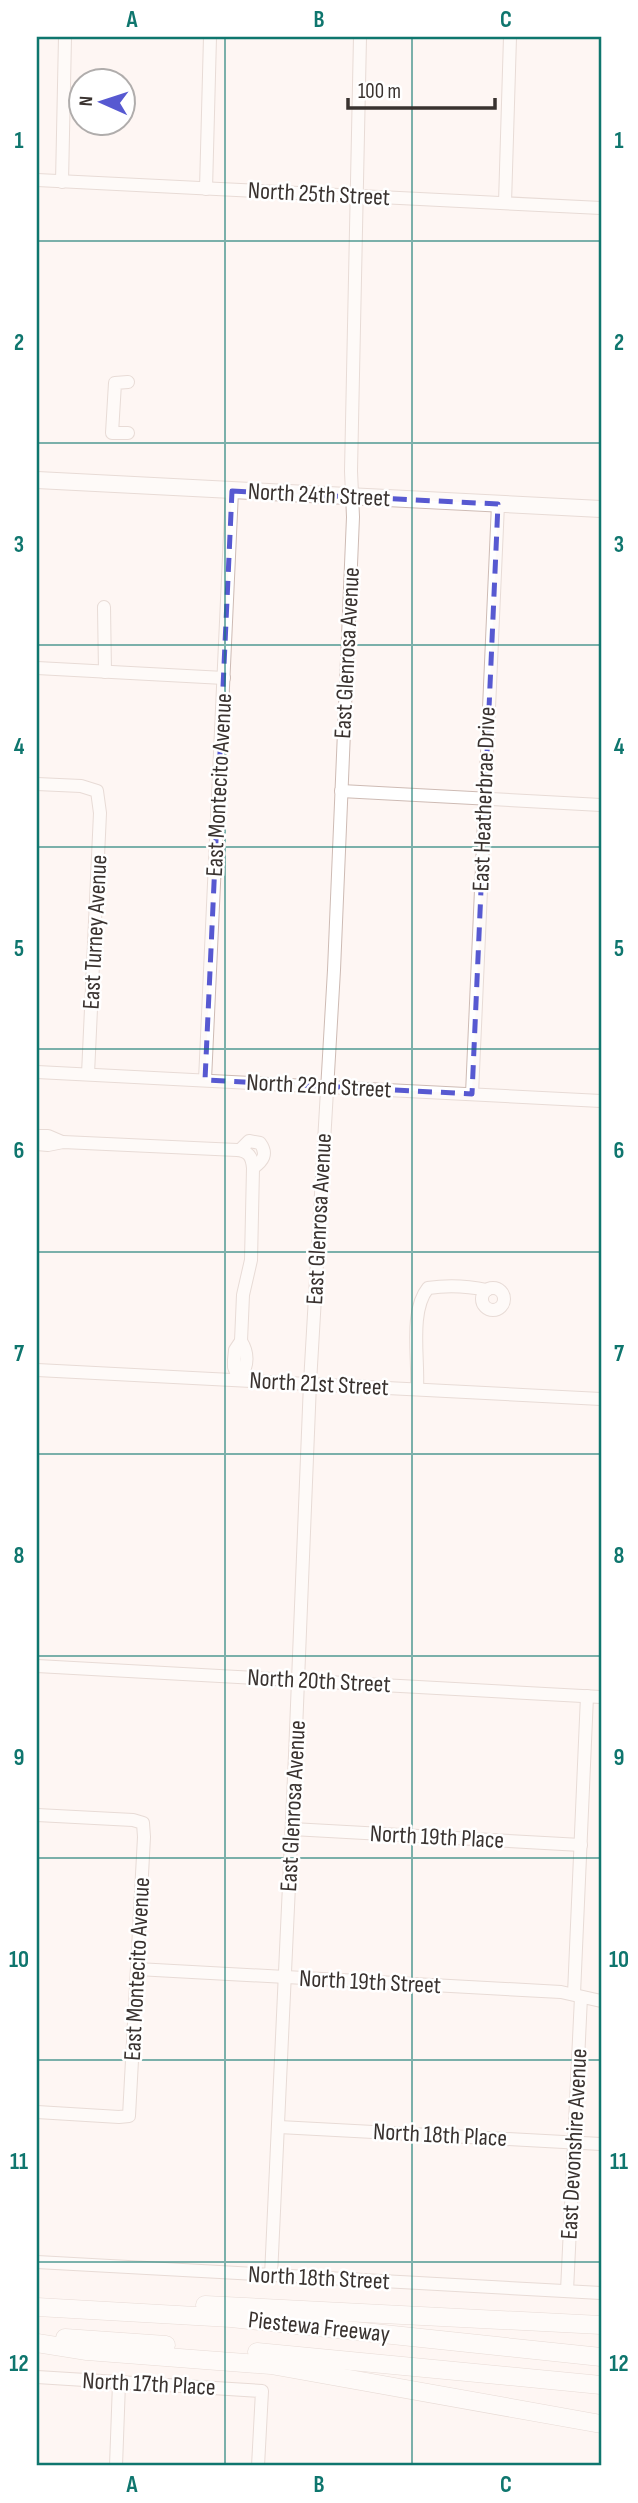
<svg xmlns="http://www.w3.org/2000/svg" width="638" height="2503" font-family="'Sofia Sans Condensed',sans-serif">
<rect width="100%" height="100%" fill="#fef6f3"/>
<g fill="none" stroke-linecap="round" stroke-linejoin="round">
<g stroke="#cebbb4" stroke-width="14">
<g id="minor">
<path d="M37,180L601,208"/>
<path d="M62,182L65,37"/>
<path d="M206,189L210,37"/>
<path d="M505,203L510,37"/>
<path d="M128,433H112L115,383L128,382"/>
<path d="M104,607L105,672"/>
<path d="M37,668L224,678"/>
<path d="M37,784L81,786L97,791L100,813L88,1074"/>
<path d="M341,791L601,805"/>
<path d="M37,1072L601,1101"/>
<path d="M205,1080L232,491"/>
<path d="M472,1094L498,504"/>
<path d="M37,1136H48L62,1142"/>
<path d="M37,1144L48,1145L63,1142L237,1150C248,1151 252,1156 253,1168L251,1260L243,1295L241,1341L235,1350L234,1360V1367L239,1380"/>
<path d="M240,1150L249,1141L260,1143C268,1154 263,1161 253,1168"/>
<circle cx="493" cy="1299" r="11"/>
<path d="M37,1370L601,1399"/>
<path d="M239,1380C248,1367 249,1354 241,1341"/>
<path d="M417,1389C419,1360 409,1311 428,1288C447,1285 468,1286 487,1290"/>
<path d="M37,1666L601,1697"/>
<path d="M37,1815L133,1820L143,1823L144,1837L129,2116L119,2117L37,2112"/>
<path d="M292,1829L581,1845"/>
<path d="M137,1969L561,1992L601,2001"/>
<path d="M574,1994L587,1696"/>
<path d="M279,2127L601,2144"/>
<path d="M37,2262L601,2293"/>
<path d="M271,2276L295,1755L310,1383L334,970L353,517L351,471L360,37"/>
<path d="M567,2291L581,1997"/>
<path d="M37,2377L262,2391L258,2466"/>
<path d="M116,2466L119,2383"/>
</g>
</g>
<g stroke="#cebbb4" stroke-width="18">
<path id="major" d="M37,480L601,509"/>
</g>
<g stroke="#cebbb4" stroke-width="19">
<g id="highway">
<path d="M205,2305L601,2325"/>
<path d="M37,2307L231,2318L601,2357"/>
<path d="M65,2338L166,2345"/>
<path d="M37,2343L87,2351L271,2365L601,2424"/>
<path d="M257,2352L601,2385"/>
</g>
</g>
<use href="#minor" stroke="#fff" stroke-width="12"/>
<use href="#major" stroke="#fff" stroke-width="16"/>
<use href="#highway" stroke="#fff" stroke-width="18"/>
</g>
<path d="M0 0H638V2503H0ZM232,491L498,504L472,1094L205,1080Z" fill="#fef6f3" fill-opacity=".55" fill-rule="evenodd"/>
<path fill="none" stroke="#5759d1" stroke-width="5" stroke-dasharray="14 9" stroke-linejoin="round" d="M232,491L498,504L472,1094L205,1080Z"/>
<path fill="none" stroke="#0f766e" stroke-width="2" stroke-opacity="0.55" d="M225,37V2466M412,37V2466M37,241H601M37,443H601M37,645H601M37,847H601M37,1049H601M37,1252H601M37,1454H601M37,1656H601M37,1858H601M37,2060H601M37,2262H601"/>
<g text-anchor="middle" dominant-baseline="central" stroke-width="5" stroke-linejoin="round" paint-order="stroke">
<g font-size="24" fill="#39322f" stroke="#fff">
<text transform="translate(319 194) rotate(3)">North 25th Street</text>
<text transform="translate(319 495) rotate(3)">North 24th Street</text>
<text transform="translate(347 653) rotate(-87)">East Glenrosa Avenue</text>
<text transform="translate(219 785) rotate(-87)">East Montecito Avenue</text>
<text transform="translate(484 799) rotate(-88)">East Heatherbrae Drive</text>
<text transform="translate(95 932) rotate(-87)">East Turney Avenue</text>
<text transform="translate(319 1086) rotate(3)">North 22nd Street</text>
<text transform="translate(319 1219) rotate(-87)">East Glenrosa Avenue</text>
<text transform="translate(319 1384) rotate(3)">North 21st Street</text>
<text transform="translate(319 1681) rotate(3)">North 20th Street</text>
<text transform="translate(293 1806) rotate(-87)">East Glenrosa Avenue</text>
<text transform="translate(437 1837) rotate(3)">North 19th Place</text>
<text transform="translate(137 1969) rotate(-87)">East Montecito Avenue</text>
<text transform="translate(370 1982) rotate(3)">North 19th Street</text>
<text transform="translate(440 2135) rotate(3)">North 18th Place</text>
<text transform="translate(574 2144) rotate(-87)">East Devonshire Avenue</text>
<text transform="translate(319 2278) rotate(3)">North 18th Street</text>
<text transform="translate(319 2327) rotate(6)">Piestewa Freeway</text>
<text transform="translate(149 2384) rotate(3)">North 17th Place</text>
</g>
</g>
<rect width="638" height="2503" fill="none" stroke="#ffffff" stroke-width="77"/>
<g transform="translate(102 102) rotate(273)"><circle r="33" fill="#ffffff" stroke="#b0adac" stroke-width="2"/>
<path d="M0-5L12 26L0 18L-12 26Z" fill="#5759d1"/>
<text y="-10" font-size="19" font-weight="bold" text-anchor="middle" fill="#39322f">N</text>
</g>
<path d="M348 98v10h147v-10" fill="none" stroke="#39322f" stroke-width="3.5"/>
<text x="358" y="98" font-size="21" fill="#39322f" stroke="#ffffff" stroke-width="5" paint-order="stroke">100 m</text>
<rect x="38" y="38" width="562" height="2426" fill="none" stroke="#0f766e" stroke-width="2.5"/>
<g font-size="23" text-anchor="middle" font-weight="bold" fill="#0f766e">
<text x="132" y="27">A</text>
<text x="319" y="27">B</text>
<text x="506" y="27">C</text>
<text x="19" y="148">1</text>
<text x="619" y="148">1</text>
<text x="19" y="350">2</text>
<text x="619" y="350">2</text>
<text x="19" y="552">3</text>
<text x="619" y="552">3</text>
<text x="19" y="754">4</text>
<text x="619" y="754">4</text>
<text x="19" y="956">5</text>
<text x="619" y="956">5</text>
<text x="19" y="1158">6</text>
<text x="619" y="1158">6</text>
<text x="19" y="1361">7</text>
<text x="619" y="1361">7</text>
<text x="19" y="1563">8</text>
<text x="619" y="1563">8</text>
<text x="19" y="1765">9</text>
<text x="619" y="1765">9</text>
<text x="19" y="1967">10</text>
<text x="619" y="1967">10</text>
<text x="19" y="2169">11</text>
<text x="619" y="2169">11</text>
<text x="19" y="2371">12</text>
<text x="619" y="2371">12</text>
<text x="132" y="2492">A</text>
<text x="319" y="2492">B</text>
<text x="506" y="2492">C</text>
</g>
</svg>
